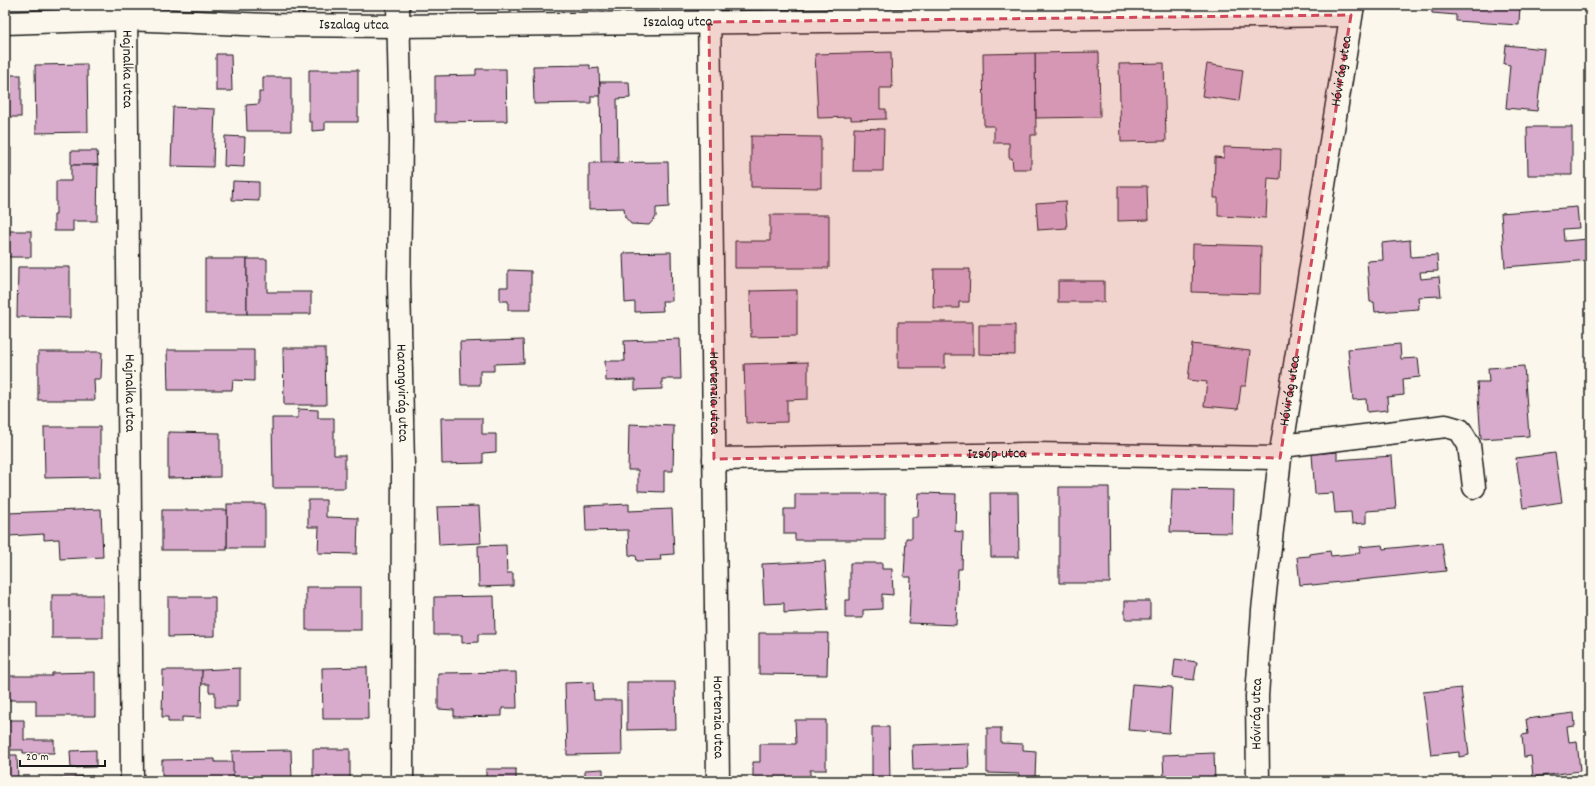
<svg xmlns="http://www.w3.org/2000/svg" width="1595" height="786" font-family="Dekko,sans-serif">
<rect width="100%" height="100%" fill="#fbf7ec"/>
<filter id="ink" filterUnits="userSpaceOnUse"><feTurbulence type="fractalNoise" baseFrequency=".025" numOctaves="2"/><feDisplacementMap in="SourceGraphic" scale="8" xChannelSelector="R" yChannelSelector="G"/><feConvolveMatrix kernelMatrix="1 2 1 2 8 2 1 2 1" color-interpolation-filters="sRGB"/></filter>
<g filter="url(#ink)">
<g fill="#d8aacc" stroke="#1c1c1c">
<path d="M1432,5H1520L1519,25L1456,21V15L1432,13Z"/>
<path d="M1506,45L1544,49L1537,111L1506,108L1510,65L1504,64Z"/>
<path d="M891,52L892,88H880V109H886V119L851,120V117L818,118L815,54Z"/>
<path d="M1099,52L1100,117L1036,118L1035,53Z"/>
<path d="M1035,53L1036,135H1031V169H1013L1012,158H1009V143H994V126H984L983,54Z"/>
<path d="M216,54H231L232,91H216Z"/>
<path d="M1164,63L1166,141L1121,142L1119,64Z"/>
<path d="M87,64L88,132L36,133L35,65Z"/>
<path d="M1207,64L1243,70L1239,101L1202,96Z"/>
<path d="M590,65V69L599,68L600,96H591V103L534,104L533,66Z"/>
<path d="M476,69H506L507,121L435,122V76L476,75Z"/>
<path d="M309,70H358V122H325V130L312,131V122H309Z"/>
<rect x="5" y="75" width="16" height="42"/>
<path d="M263,77H291V131H247L246,105L259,104V92H263Z"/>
<path d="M600,82H629L630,98L617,99L618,162H601Z"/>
<path d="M173,107L215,109L213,167L171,166Z"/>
<path d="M1527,127H1572V175H1528Z"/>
<path d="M854,128L884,129L883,171H853Z"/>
<path d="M225,136L245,137L244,167L224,166Z"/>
<path d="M751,136L821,137V188L751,187Z"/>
<path d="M1224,147L1281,149L1280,179L1268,178L1266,218L1218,216V198H1214L1215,157L1224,158Z"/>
<rect x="5" y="148" width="6" height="28"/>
<path d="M71,151H97L98,165H71Z"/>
<path d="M668,162L669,207L656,208V217L649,225L631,224L625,217L624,208L589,209V163Z"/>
<path d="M71,165H98L97,221H73V231H54V215H56V181H71Z"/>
<path d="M233,181L259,182V201L232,200Z"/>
<path d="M1118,186H1147L1148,220L1118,221Z"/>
<path d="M1065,201L1067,228L1038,230L1036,203Z"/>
<path d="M1577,207L1579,228L1563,229L1564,241L1588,239L1590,260L1505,267L1501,213Z"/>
<path d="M770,215H829V268H735V241H770Z"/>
<rect x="5" y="231" width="26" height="26"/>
<path d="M1410,240L1411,257L1437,255L1438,271L1420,272L1421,279L1439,277L1441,296L1418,297L1419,309L1375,312L1374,302H1370L1367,261L1383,260L1382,243Z"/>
<path d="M1193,244L1261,246L1260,294L1192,292Z"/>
<path d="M671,252L672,301H662L663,311L635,312V302L625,303L623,253Z"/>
<rect x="205" y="259" width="42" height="55"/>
<path d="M247,259H267V292H311V314H247Z"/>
<path d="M18,267H70V318L17,317Z"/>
<path d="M934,269H970L969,302H959V308H933Z"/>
<path d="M508,270L531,271V310H508V301H500V287H508Z"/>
<rect x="1058" y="281" width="46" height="21"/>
<path d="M797,290V336L751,337L750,291Z"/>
<path d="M898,322H973V355H945V368H898Z"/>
<path d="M979,325H1015V355L979,354Z"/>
<path d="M680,339L681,379H662V389L635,390V380L606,381L605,361H625L624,341Z"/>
<path d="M523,340L524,363L494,364V371H480V385H461L460,342Z"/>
<path d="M1192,344L1250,351L1246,386H1241L1238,409L1204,406L1207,382L1188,380Z"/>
<path d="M1400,344L1401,359L1418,358L1420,377L1403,379L1404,395L1387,397L1388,410L1367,412L1366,399L1353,400L1348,349Z"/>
<path d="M283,348H325L326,405H284Z"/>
<path d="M167,350H254V381L233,380L232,390H168Z"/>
<path d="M38,352H102L101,379H94L95,400H38Z"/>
<path d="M808,362V399L787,400V422L746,423L744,364Z"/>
<path d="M1524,366L1529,436L1481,439L1477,382H1489L1488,368Z"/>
<path d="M298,409L318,410V418H334V455H345V488H273L272,418H298Z"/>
<path d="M441,418H482V434H496V452L483,453V463L442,464Z"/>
<path d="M629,424L674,426L673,471H664V492L638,491V470H628Z"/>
<path d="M44,427H100V477L45,478Z"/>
<path d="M168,432L220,433V477L168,478Z"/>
<path d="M1337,452V460L1392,456L1396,509L1366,511V523L1352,524L1351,512L1335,513L1333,493L1315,494L1312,454Z"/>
<path d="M1555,453L1562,502L1523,508L1516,458Z"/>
<path d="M1059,487H1109L1110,583H1059Z"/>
<path d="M1172,489L1233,490L1232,533L1170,532Z"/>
<path d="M919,493L956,494L955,531L963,532L962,569H958L956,625L909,623L911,577H904L906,538H912V517H918Z"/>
<path d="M990,493H1018L1019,557H991Z"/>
<path d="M795,494H885V540H795V534H784V509H795Z"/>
<path d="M308,500H326V517L358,518L357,554L318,553L319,527H308Z"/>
<rect x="227" y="504" width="38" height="44"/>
<path d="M629,504V511L672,509L674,554L660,555L661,560L637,561L636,556L629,555L628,530L586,531L585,506Z"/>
<path d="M479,506L481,543L439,545L437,507Z"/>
<path d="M101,509L103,557L60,559L59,539L44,540V534L9,536L8,513Z"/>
<rect x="162" y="510" width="65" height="40"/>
<path d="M1442,543L1446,571L1312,585V584L1300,585L1297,557L1310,556V554L1330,551L1331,556L1360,553L1359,547L1382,545L1383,549Z"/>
<path d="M506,545L507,573H513V586L479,587L478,546Z"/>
<path d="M825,561L828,610L784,613V603L764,604L762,564Z"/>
<path d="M850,563H882V569H892L893,595L882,594V609L863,610V618H845V600H850Z"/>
<rect x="306" y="587" width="55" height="43"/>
<rect x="52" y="595" width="51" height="43"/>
<path d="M494,596L495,634H478V642L462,643V635H434V597Z"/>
<path d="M168,597H215V636L168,637Z"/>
<rect x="1125" y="601" width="25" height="18"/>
<path d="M759,633H828L827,675L759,674Z"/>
<path d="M1175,659L1197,662L1194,680L1173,677Z"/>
<path d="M367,667L368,719H323L322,668Z"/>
<path d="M240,668V701L237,700V707H215V692H209V684H201L202,670Z"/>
<path d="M163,670H202L201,718L182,717V722H168V717H162Z"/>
<path d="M95,672V716H36V700H7V676H52V673Z"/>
<path d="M516,672L517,708H502V716L454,717V710L438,709V673Z"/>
<path d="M593,682L594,700H621L622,754L567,755L565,683Z"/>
<path d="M627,682H675L676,729L627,730Z"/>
<path d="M1132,684L1172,687L1169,733L1128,730Z"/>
<path d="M1461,688L1469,755L1459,757V752L1431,755L1423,692Z"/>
<path d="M1574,713L1575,726L1567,727L1569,742L1577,741L1580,771L1533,777L1531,756L1524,757L1522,735L1528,734L1526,719Z"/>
<path d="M5,720H24V740H54V753H23V750H5Z"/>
<path d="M795,720H826V770H810V781H753V762H760V744H796Z"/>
<path d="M872,727H889L890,781H872Z"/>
<path d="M987,728H1001V743L1023,744V750L1036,751L1035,779H1019V774L987,773Z"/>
<path d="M968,743L969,768L913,770L912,745Z"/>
<rect x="313" y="749" width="37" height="32"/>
<path d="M96,750V767L71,768L70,751Z"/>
<path d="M291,750L292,781H233L232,751Z"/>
<path d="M1214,753L1215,781H1164L1163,755Z"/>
<path d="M5,755H17L18,781H5Z"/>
<path d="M215,759V762H233V781H162V760Z"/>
<rect x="486" y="769" width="30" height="12"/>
<path d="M603,769V781H585V770Z"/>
<path d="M93,776V781H49V778Z"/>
</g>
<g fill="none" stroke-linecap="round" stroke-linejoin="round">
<g stroke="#1c1c1c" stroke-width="25">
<g id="minor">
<path id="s1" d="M126,5L132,781"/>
<path id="s2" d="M398,5L401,140L399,282L403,465L402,781"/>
<path id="s3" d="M709,5L718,781"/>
<path id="s4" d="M5,23L126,19L269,25L398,26L1351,15"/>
<path d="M1282,446L1446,426L1460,430L1469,445L1474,487"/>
<path id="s5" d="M714,459L1034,454L1280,458"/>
<path id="s6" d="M1258,781L1257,696L1263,610L1280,458L1353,5"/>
</g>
</g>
<use href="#minor" stroke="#fbf7ec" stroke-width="22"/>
</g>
</g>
<path fill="#d1495b" fill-opacity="0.2" stroke="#d1495b" stroke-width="3" stroke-dasharray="8 5" stroke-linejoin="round" d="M1351,15L1280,458L1034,454L714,459L709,22Z"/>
<g text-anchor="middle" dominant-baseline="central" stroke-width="3.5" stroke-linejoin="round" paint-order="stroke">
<g font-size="15" fill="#1c1c1c" stroke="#fbf7ec">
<text stroke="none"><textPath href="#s4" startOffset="673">Iszalag utca</textPath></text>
<text stroke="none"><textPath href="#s4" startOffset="349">Iszalag utca</textPath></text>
<text stroke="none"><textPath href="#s1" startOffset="64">Hajnalka utca</textPath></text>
<text stroke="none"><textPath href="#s6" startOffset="716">Hóvirág utca</textPath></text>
<text stroke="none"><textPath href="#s6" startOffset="392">Hóvirág utca</textPath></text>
<text stroke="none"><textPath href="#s1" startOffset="388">Hajnalka utca</textPath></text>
<text stroke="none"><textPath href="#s2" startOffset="388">Harangvirág utca</textPath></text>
<text stroke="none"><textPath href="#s3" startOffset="388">Hortenzia utca</textPath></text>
<text stroke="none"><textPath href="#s5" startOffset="283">Izsóp utca</textPath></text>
<text stroke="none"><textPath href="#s6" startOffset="67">Hóvirág utca</textPath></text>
<text stroke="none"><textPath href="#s3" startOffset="712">Hortenzia utca</textPath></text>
</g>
</g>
<rect width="1595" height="786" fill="none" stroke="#fbf7ec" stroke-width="20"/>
<rect x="10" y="10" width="1575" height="766" fill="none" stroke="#1c1c1c" stroke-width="1.5" filter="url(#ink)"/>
<path d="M20 760v6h85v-6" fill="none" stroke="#1c1c1c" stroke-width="2"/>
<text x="26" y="760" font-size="12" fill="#1c1c1c" stroke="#fbf7ec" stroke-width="3" paint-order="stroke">20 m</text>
</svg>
